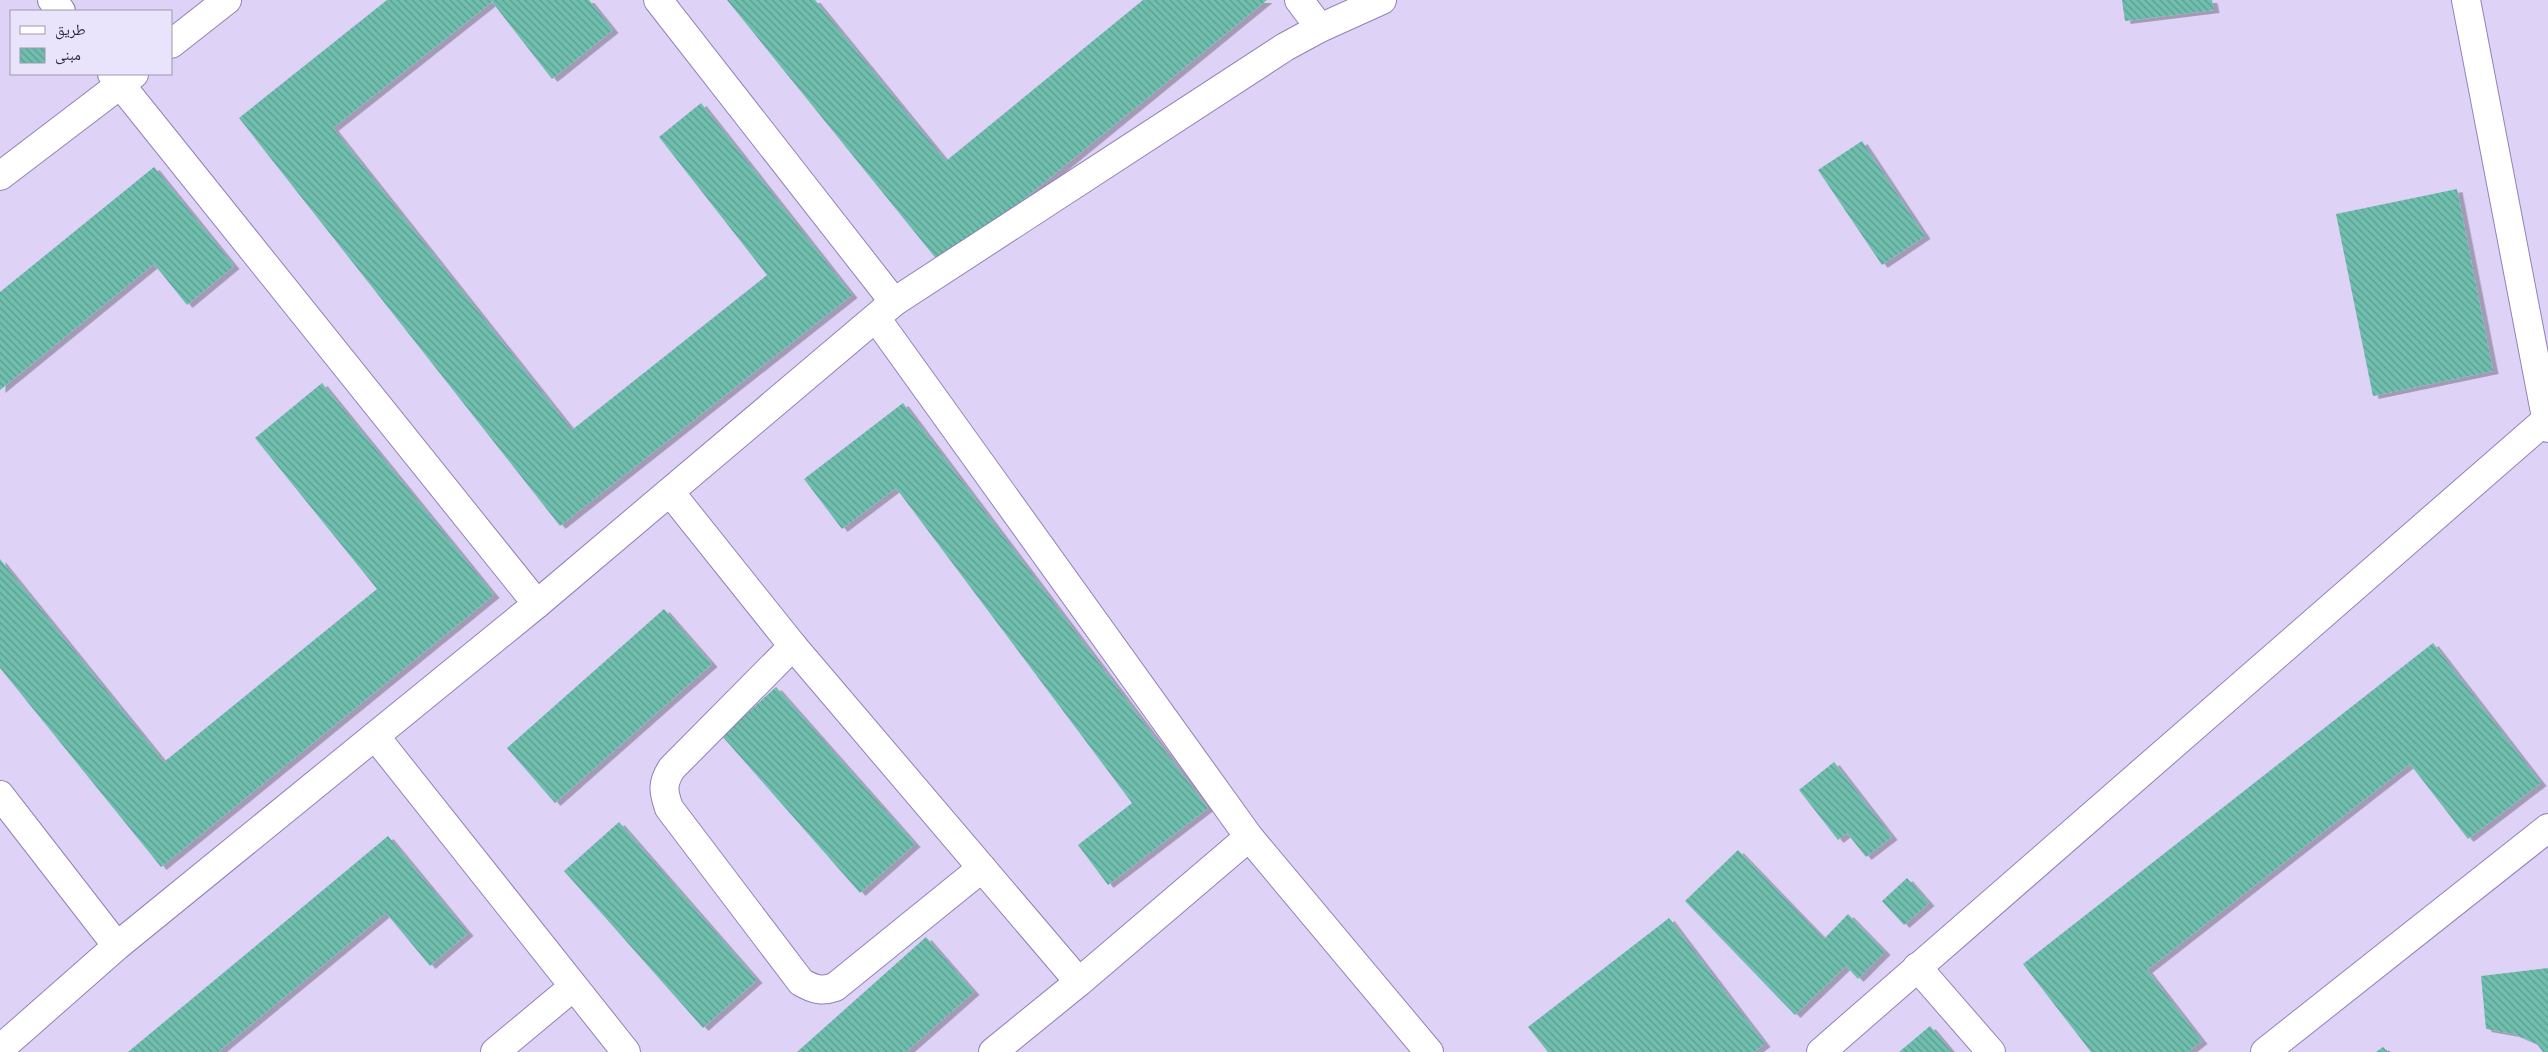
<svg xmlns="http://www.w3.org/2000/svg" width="2548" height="1052" font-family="'Fira Sans','Noto Naskh Arabic',sans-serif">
<defs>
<pattern id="building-back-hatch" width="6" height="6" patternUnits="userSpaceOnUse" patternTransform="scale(1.25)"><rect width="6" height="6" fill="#6fbfae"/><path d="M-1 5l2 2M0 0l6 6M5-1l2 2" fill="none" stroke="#5c9b8f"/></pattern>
<filter id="shadow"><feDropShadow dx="5.5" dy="3" stdDeviation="0" flood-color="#0004"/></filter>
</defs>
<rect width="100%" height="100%" fill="#ded3f7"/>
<g fill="url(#building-back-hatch)" filter="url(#shadow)">
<path d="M387,0H589L613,30L552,79L492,2L333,128L572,430L767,275L659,137L701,103L852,295L560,526L239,118Z"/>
<path d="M727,0H815L946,161L1143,0H1267L942,266Z"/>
<path d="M2122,0H2212L2214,10L2125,21Z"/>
<path d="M1862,141L1925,236L1882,265L1818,170Z"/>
<path d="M154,167L234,266L187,305L154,264L0,390V292Z"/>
<path d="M2457,189L2493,371L2373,396L2336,214Z"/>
<path d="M322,383L494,595L161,867L0,668V559L164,762L377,589L255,438Z"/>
<path d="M903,403L1208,808L1108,885L1078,845L1132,803L896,488L842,529L804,479Z"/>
<path d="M664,609L712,664L555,803L507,748Z"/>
<path d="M2433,643L2541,783L2468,839L2410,764L2147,970L2202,1041L2188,1052H2091L2023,964Z"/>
<path d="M776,687L915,844L860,893L722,736Z"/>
<path d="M1834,762L1892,837L1866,857L1847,833L1838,840L1799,790Z"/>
<path d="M619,822L757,980L703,1028L564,871Z"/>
<path d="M388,836L468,933L430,966L386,913L218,1052H128Z"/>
<path d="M1738,850L1824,939L1848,914L1885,952L1858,979L1846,966L1795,1015L1685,901Z"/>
<path d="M1907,878L1929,903L1904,925L1882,901Z"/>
<path d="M1669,918L1765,1044L1754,1052H1548L1528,1027Z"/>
<path d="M926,937L974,992L906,1052H797Z"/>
<path d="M2548,968V1052H2543L2537,1044L2514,1034L2486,1029L2481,976Z"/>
<path d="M1930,1026L1952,1052H1899Z"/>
<path d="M2383,1047L2388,1052H2376Z"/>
</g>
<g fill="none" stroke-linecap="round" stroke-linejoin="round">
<g stroke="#9281b8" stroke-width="30">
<g id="minor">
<path d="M52,0L61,11"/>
<path d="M658,0L894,302"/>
<path d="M1299,0L1320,28"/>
<path d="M2466,0L2548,428"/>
<path d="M171,44L227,0"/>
<path d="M112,74L537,604"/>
<path d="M0,176L134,74"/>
<path d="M876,318L1249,837"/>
<path d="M670,492L793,646L1079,982"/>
<path d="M793,646L672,768C662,783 663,791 669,808L801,982C813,989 821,992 835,987L982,868"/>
<path d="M375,736L626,1052"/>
<path d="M0,795L117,946"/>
<path d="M1917,967L1991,1052"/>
<path d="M0,1049L117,946L537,604L894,302L1285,47L1320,28L1382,0"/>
<path d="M495,1052L573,987"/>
<path d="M993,1052L1079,982L1249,837L1429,1052"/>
<path d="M1821,1052L2547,419"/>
<path d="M2265,1052L2548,828"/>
</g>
</g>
<use href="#minor" stroke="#fff" stroke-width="28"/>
</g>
<rect x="10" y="10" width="162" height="65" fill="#e9e3fb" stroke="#9e97af"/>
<rect x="20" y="26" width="25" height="8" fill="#ffffff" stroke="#9e97af"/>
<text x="55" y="35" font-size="15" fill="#2d263c">طريق</text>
<rect x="20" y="48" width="25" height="15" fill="url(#building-back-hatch)" stroke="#9e97af"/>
<text x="55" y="60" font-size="15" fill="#2d263c">مبنى</text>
</svg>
